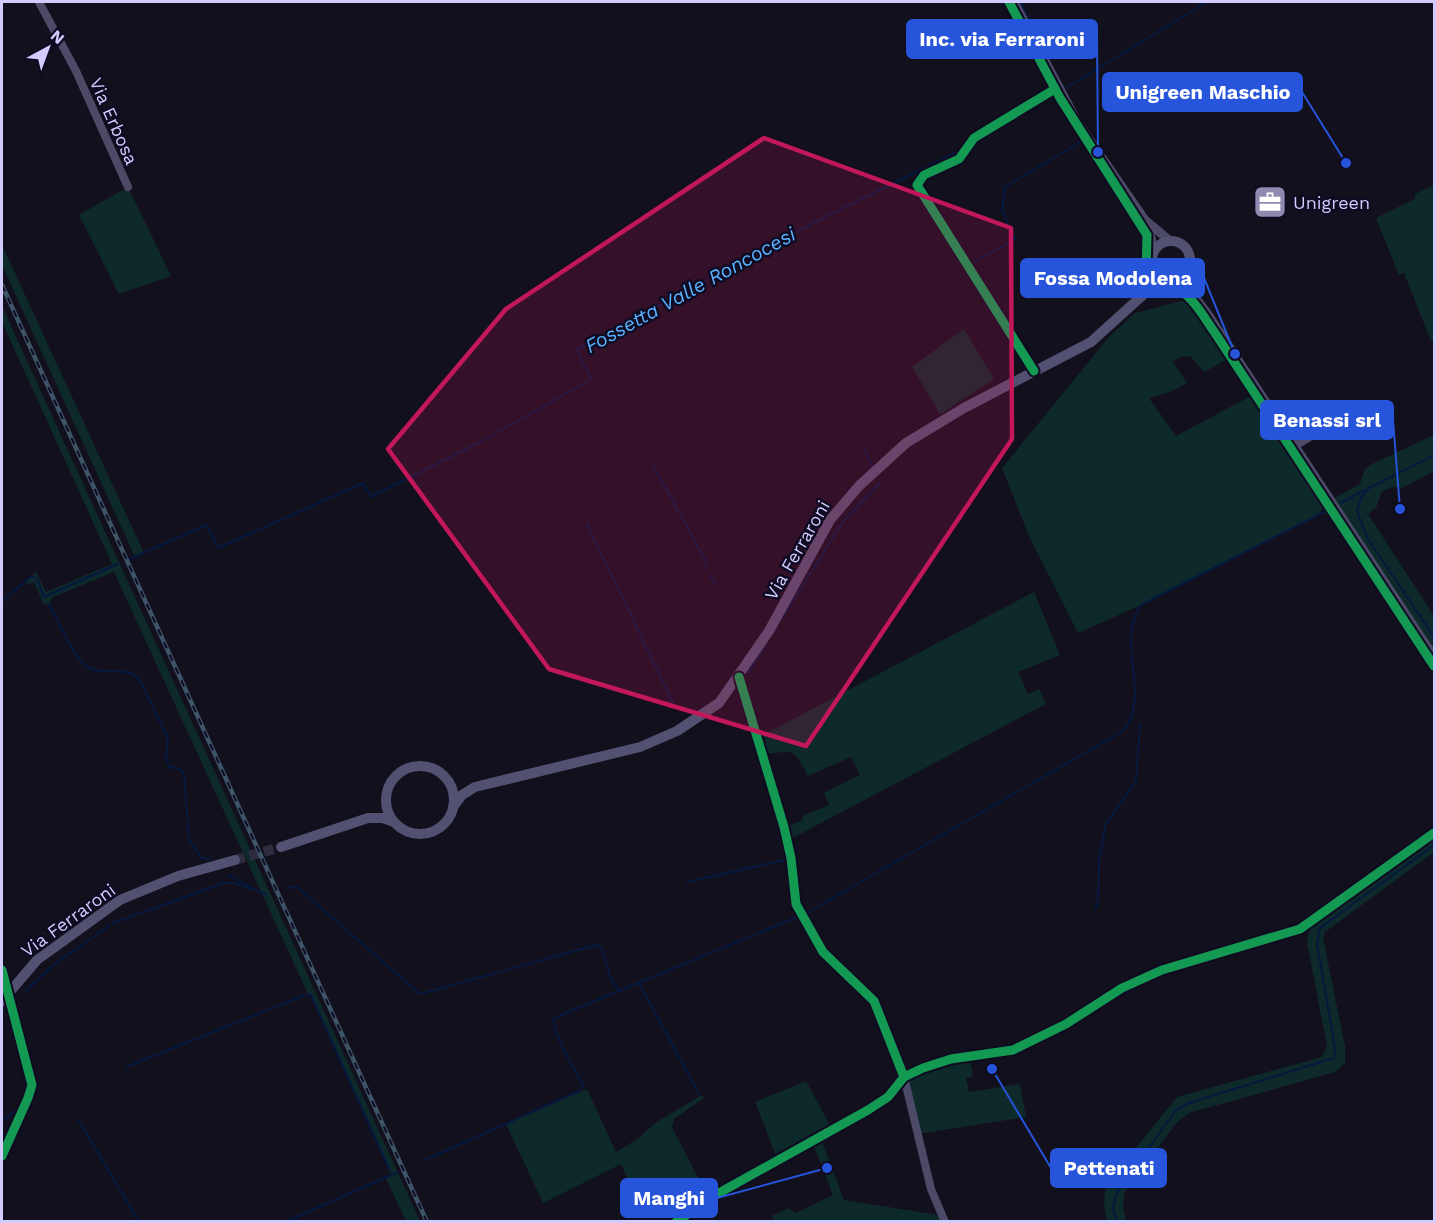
<svg xmlns="http://www.w3.org/2000/svg" width="1436" height="1223" font-family="'Work Sans',sans-serif">
<rect width="100%" height="100%" fill="#12101d"/>
<g fill="#0e292a">
<path d="M1434,185V340L1431,341L1404,273L1399,275L1376,218L1415,199V194Z"/>
<path d="M128,187L171,276L119,294L79,215Z"/>
<path d="M2,245L144,553L135,557L2,265Z"/>
<path d="M1185,300L1226,360L1204,372L1190,356L1180,357L1173,362L1187,383L1170,392L1149,398L1176,436L1251,396L1325,505L1318,515L1141,605L1078,633L1029,536L1002,468L1109,337L1135,313Z"/>
<path d="M2,306L420,1221H406L386,1179L391,1175L311,995L308,994L114,572L53,597L49,604L44,605L34,582L28,585L26,581L36,572L46,592L112,564L2,322Z"/>
<path d="M964,329L994,379L940,414L912,367Z"/>
<path d="M1434,435V471L1402,488L1393,487L1382,491L1376,508L1368,514L1434,616V649L1334,498L1360,484L1364,471L1370,465Z"/>
<path d="M1034,592L1060,655L1018,672L1028,694L1039,689L1046,704L787,841L784,827L802,821L803,816L829,805L824,793L860,775L851,757L808,776C793,747 795,751 763,754L759,737Z"/>
<path d="M1434,836V852L1325,932L1323,938L1345,1046V1063L1335,1072L1189,1113L1177,1122L1124,1193L1123,1208L1126,1221H1107C1104,1207 1102,1195 1109,1181L1177,1097L1322,1057L1327,1046L1307,942L1311,921Z"/>
<path d="M969,1056L973,1076L966,1078L969,1092L1020,1084L1026,1117L918,1134L904,1077Z"/>
<path d="M806,1081L832,1129L820,1136L844,1200L932,1214L943,1217L945,1221H774L772,1216L789,1208L796,1213L833,1195L812,1141L778,1161L755,1102Z"/>
<path d="M587,1089L616,1152L639,1138L655,1123L702,1095L704,1098L674,1119L672,1127L709,1199L676,1221H671L669,1217L680,1208L670,1185L616,1209L635,1196L621,1164L543,1203L506,1124Z"/>
</g>
<g fill="none" stroke-linecap="round" stroke-linejoin="round">
<g stroke="#05193f" stroke-width="2">
<path d="M1020,2L1043,47"/>
<path d="M1066,88L1207,2"/>
<path d="M972,146L1051,97"/>
<path d="M971,264L1015,239L1002,210L1005,187L1082,141"/>
<path d="M864,449L873,468"/>
<path d="M1434,455L1369,488L1361,498L1357,511L1368,539L1434,637"/>
<path d="M654,467L706,561L707,569"/>
<path d="M1341,503L1365,490"/>
<path d="M587,524L675,707"/>
<path d="M127,560L207,525L218,548L363,483L371,497L480,442L592,379L576,350L819,220L961,150"/>
<path d="M710,575L715,584"/>
<path d="M2,601L32,576L37,579L44,597L118,564"/>
<path d="M49,604C58,620 72,655 86,666C101,677 127,665 139,679L168,738L166,756L169,767L180,769L184,774L189,840L202,858L211,859"/>
<path d="M777,626L845,519L880,483"/>
<path d="M748,673L766,644"/>
<path d="M762,735L778,793"/>
<path d="M229,875L255,890"/>
<path d="M687,882L789,859"/>
<path d="M287,888L297,887L420,994L596,945L602,948L611,980L620,991"/>
<path d="M1095,910L1098,902L1099,860L1106,824L1136,781L1140,724"/>
<path d="M805,914L1123,731C1152,698 1115,640 1141,605L1328,510"/>
<path d="M113,923L224,883H234L266,894"/>
<path d="M639,983L699,1094"/>
<path d="M26,991L52,966L109,926"/>
<path d="M308,994L311,995L390,1171"/>
<path d="M126,1067L305,995"/>
<path d="M2,1121L19,1108"/>
<path d="M79,1121L139,1222"/>
<path d="M425,1160L581,1090L583,1085C575,1070 552,1034 554,1018L797,917"/>
<path d="M285,1222L398,1172"/>
<path d="M1117,1222L1113,1208L1116,1194L1176,1110L1189,1103L1334,1058L1335,1048L1317,944L1320,928L1434,845"/>
</g>
<path stroke="#2f2c3f" stroke-width="10" stroke-dasharray="10 5" stroke-linecap="butt" d="M235,860L281,847"/>
<g stroke="#4c4a67" stroke-width="8">
<path d="M39,2L76,71L128,187"/>
<path d="M1034,371L917,185L924,175L959,159L974,138L1058,87"/>
<path d="M1295,446L1339,419"/>
<path d="M739,677L784,827L791,858L796,904L823,952L868,993L877,1006L904,1077L931,1189L945,1222"/>
<path d="M2,970L32,1085L28,1098L2,1156"/>
<path d="M676,1222L719,1193L868,1110L888,1097L904,1077L923,1068L951,1059L1013,1050L1066,1024L1122,988L1162,970L1300,929L1434,833"/>
</g>
<g stroke="#4c4a67" stroke-width="9">
<path d="M1014,2L1078,123L1145,220L1170,241"/>
<path d="M1148,225L1154,250"/>
<path d="M1187,269L1194,292"/>
<path d="M1174,279L1197,300L1207,313L1434,657"/>
</g>
<g stroke="#535171" stroke-width="10">
<circle cx="1171" cy="260" r="19"/>
<circle cx="420" cy="800" r="34"/>
<path d="M453,807L462,795L475,787L640,747L677,731L719,703L769,631L830,520L859,486L906,443L964,408L1091,342L1155,284L1166,279"/>
<path d="M281,847L368,818H383L394,822"/>
<path d="M2,1001L37,960L120,900L178,876L235,860"/>
</g>
<g stroke="#3e5468" stroke-width="4.5">
<path id="rail" d="M2,285L427,1222"/>
</g>
<use href="#rail" stroke="#0f0b22" stroke-width="2" stroke-dasharray="7" stroke-linecap="butt"/>
<g stroke="#0f0b22" stroke-width="13">
<g id="cycleway">
<path d="M1009,2L1060,98L1147,235L1146,276L1158,288C1185,279 1202,315 1215,333L1434,666"/>
<path d="M1034,371L917,185L924,175L959,159L974,138L1055,89"/>
<path d="M739,677L784,827L791,858L796,904L823,952L874,1001L904,1077"/>
<path d="M2,970L32,1085L28,1098L2,1156"/>
<path d="M676,1222L719,1193L868,1110L888,1097L904,1077L923,1068L951,1059L1013,1050L1066,1024L1122,988L1162,970L1300,929L1434,833"/>
</g>
</g>
<use href="#cycleway" stroke="#139951" stroke-width="9"/>
</g>
<path fill="#c2185b" fill-opacity="0.2" stroke="#c2185b" stroke-width="4.5" stroke-linejoin="round" d="M764,138L1011,228L1012,439L806,746L549,669L388,449L506,309Z"/>
<defs>
<g id="office-square" transform="scale(1.725)"><rect x="-9" y="-9" width="18" height="18" rx="4" fill="#8f8ab0" stroke="#0f0b22"/><path d="M-6-3h4V-5.5h4V-3h4V5H-6ZM-1-4.5V-3h2v-1.5ZM-6 0V1H6V0Z" fill="#fff"/></g>
</defs>
<g fill-rule="evenodd">
<use href="#office-square" x="1270" y="202"/>
</g>
<g text-anchor="middle" dominant-baseline="central" stroke-width="5" stroke-linejoin="round" paint-order="stroke">
<g font-size="18" fill="#d2ccff" stroke="#0f0b22">
<text transform="translate(114 121) rotate(66)">Via Erbosa</text>
<text transform="translate(797 550) rotate(-60)">Via Ferraroni</text>
<text transform="translate(68 920) rotate(-36)">Via Ferraroni</text>
</g>
<g font-size="18" fill="#d2ccff" stroke="#0f0b22" text-anchor="start">
<text x="1293" y="202">Unigreen</text>
</g>
<g font-size="20" font-style="italic" fill="#5ab2ff" stroke="#0f0b22">
<text transform="translate(690 290) rotate(-29)">Fossetta Valle Roncocesi</text>
</g>
</g>
<path fill="none" stroke="#2654da" stroke-width="2" d="M1098 152L1097 39M1346 163L1302 92M1235 354L1204 278M1400 509L1393 420M992 1069L1051 1168M827 1168L717 1198"/>
<g fill="#2654da" stroke="#0f0b22" stroke-width="2">
<circle cx="1098" cy="152" r="6"/>
<circle cx="1346" cy="163" r="6"/>
<circle cx="1235" cy="354" r="6"/>
<circle cx="1400" cy="509" r="6"/>
<circle cx="992" cy="1069" r="6"/>
<circle cx="827" cy="1168" r="6"/>
</g>
<g fill="#2654da" stroke="#2654da" stroke-width="2">
<rect x="907" y="20" width="190" height="38" rx="6"/>
<rect x="1103" y="73" width="199" height="38" rx="6"/>
<rect x="1021" y="259" width="183" height="38" rx="6"/>
<rect x="1261" y="401" width="132" height="38" rx="6"/>
<rect x="1051" y="1149" width="115" height="38" rx="6"/>
<rect x="621" y="1179" width="96" height="38" rx="6"/>
</g>
<g font-size="20" text-anchor="middle" font-weight="bold" fill="#fff">
<text x="1002" y="46">Inc. via Ferraroni</text>
<text x="1203" y="99">Unigreen Maschio</text>
<text x="1113" y="285">Fossa Modolena</text>
<text x="1327" y="427">Benassi srl</text>
<text x="1109" y="1175">Pettenati</text>
<text x="669" y="1205">Manghi</text>
</g>
<rect width="1436" height="1223" fill="none" stroke="#d2ccff" stroke-width="6"/>
<g transform="translate(48 48) rotate(41)" stroke="#0f0b22" stroke-width="4.5" paint-order="stroke">
<path d="M0-4.5L10 22L0 15L-10 22Z" fill="#d2ccff"/>
<text y="-9" font-size="16" font-weight="bold" text-anchor="middle" fill="#d2ccff">N</text>
</g>
</svg>
